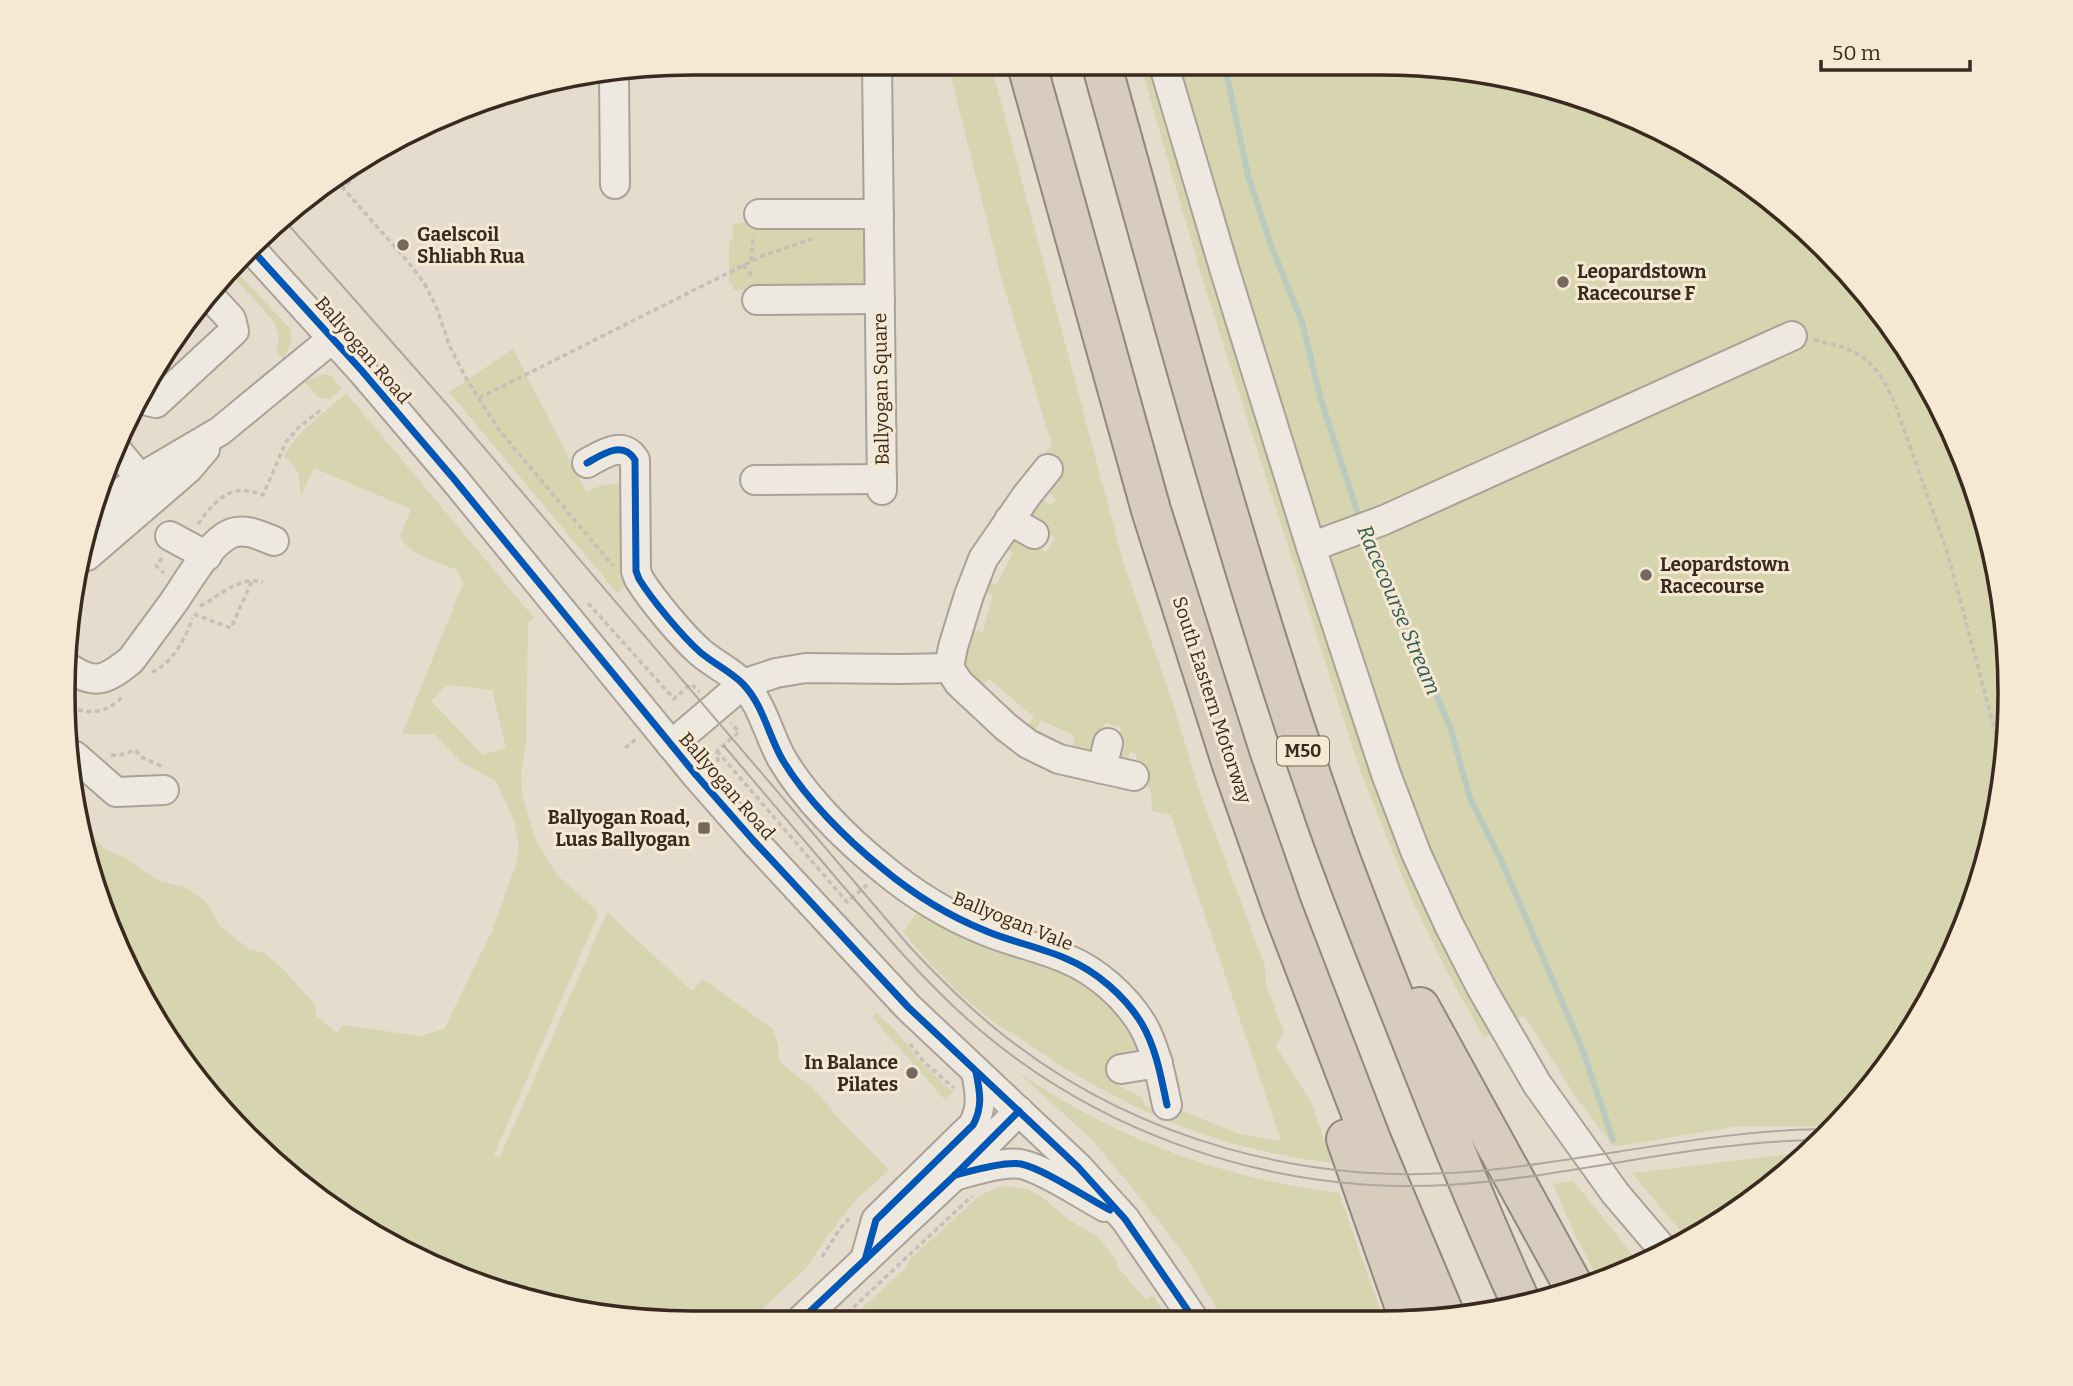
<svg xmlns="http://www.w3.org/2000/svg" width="2073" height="1386" font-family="Bitter,serif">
<rect width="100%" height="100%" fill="#e5dcce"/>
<g fill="#d7d4b0" fill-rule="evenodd">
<path d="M948,65H991L1123,561L1171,698L1201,796L1265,966L1266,986L1284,1031L1276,1046L1312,1104L1332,1163C1214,1149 1116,1106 1020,1038C1014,1033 1007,1031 1001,1027C985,1016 970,1003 956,990C937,971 919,951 902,931L906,928L921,907L1066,967L1124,1014L1140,1051L1134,1057L1116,1062L1120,1086L1143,1098L1145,1105L1161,1112L1177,1110L1185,1112L1239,1134L1281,1141L1171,815L1152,811L1151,794L1144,770L1135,764L1137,754L1130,752L1127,763L1119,759L1115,747L1121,727L1105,723L1097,746L1092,750L1072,748L1075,736L1041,720L1036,730L1032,731L1027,727L1034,717L989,679L981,687H978L962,665L968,630L983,632L993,595L980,591L983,580L996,585L1013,553L1003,546L1008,535L1025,539L1046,552L1055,538L1035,525L1029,517L1040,496L1050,505L1056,500L1046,489L1054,480L1044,454L1052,445L1000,274Z"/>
<path d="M1141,66L1463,68L1658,128L1796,220L1880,310L1945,415L1989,530L2009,652L2005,776L1976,896L1925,1008L1853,1109L1835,1126H1739L1614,1147L1575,1096L1524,1015L1484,1038L1446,970L1411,898L1360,770L1201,275Z"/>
<path d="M859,222L866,225L870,282L859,290H733V285L729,284V241L733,240V223Z"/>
<path d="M235,270L291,330V342L284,360L276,351L279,337L275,323L231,274Z"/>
<path d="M513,349L586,492L603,485L620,483L627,489L628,579L623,588L617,593L449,392Z"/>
<path d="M326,374L331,376L342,389L330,399L318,397L303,380Z"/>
<path d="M346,393L534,618L528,623L526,744L521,774L522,794L536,840L557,875L596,910L598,915L494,1155L500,1157L607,912L692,991L703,979L773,1029L778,1045L779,1060L788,1069L814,1089L840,1120L889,1170L856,1200L828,1236L805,1269L753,1318H610L415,1258L277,1166L148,1008L84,856L80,810L83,814L85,827L104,849L122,856L159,881L185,887L205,901L219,925L249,949L265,953L284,970L315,1005L316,1016L337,1033L343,1025L420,1036L444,1029L493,929L516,864L519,845L514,820L496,781L461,762L434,734H402L463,584L457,570C439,562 408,555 400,536L411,509L314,468L302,494L300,492C300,476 298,466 284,457C297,430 325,413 346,393ZM447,685L492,690L506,748L483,755L431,701Z"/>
<path d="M877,1013L897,1032L922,1063L953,1092L945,1100L872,1017Z"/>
<path d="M1018,1072C1114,1138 1223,1179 1339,1193L1384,1321H1224L1185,1255L1130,1185L1092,1140Z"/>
<path d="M1807,1152L1763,1193L1688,1240L1632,1173Z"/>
<path d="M1573,1181L1641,1265L1599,1280L1575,1235L1553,1184Z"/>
<path d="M1006,1186L1027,1189L1042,1197L1069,1220L1098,1237L1118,1263L1116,1265L1146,1300L1153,1295L1168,1320L850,1319L906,1268L909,1260L979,1196L994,1189Z"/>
</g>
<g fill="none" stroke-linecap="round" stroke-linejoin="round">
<g stroke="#b9cabe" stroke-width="6">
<path d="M1225,67L1248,175L1272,248L1302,322L1321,400L1360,520"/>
<path d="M1365,534L1395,608L1427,671L1451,730L1470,798L1501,860L1582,1048L1613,1140"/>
</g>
<g stroke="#aaa197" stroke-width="32">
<g id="minor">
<path d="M877,64L882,490"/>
<path d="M1164,66L1224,268L1311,547L1386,774L1416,853L1449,925L1482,989L1537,1084L1615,1193L1666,1253"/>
<path d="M614,76L615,184"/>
<path d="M759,214H879"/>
<path d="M254,252L362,371L454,479L696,775L753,840L908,1007L1078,1167L1125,1219L1195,1321"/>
<path d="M757,300L880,299"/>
<path d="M143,397L147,401L156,403L234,331L231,319L209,295"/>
<path d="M114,447L140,478"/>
<path d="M587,463C603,454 623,440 635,460L636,571L639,579C652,600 682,636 700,652C714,664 730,671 743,684C763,705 768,734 782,759C805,798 846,839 882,868C913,894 949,916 986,931C1012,942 1040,947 1067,959C1096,971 1125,996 1142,1024C1156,1048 1161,1077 1167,1105"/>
<path d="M1048,469L1027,495L983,559L969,595L953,647L949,668L959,683L1006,727L1028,744L1059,759L1134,776"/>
<path d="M755,480L882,479"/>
<path d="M97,512L140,478L220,431L333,338"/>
<path d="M1009,520L1034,534"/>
<path d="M170,536L207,556"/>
<path d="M1311,547L1384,520L1792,336"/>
<path d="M87,556L188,469L205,449"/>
<path d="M66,666C95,686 105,681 131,660C145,641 159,622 173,603C187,583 210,541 232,533C246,528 261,536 274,541"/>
<path d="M671,745L743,684L776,673L806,668L900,669L949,668"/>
<path d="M75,756L116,792L164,790"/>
<path d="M1102,769L1108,743"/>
<path d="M1121,1069L1158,1063"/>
<path d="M954,1176C971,1171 1004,1161 1020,1164C1041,1167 1084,1196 1105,1207"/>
<path d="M865,1260L876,1220L973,1125C983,1107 980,1092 976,1072"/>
<path d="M802,1319L954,1176L1019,1111"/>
</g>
</g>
<g stroke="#90877e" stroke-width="42">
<g id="highway">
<path d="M1027,65L1151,510L1232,765L1282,908L1372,1142L1446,1318"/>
<path d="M1102,66C1171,313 1237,562 1321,804C1347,881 1378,956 1408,1032C1444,1124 1481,1216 1522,1305"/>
<path d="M1420,1007L1575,1289"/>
<path d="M1346,1139L1410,1322"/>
</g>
</g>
<g stroke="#c6bfb7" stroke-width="3.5" stroke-dasharray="5 3.5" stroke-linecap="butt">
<path d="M338,174L347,184L343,188L409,263L424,283L436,306L450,347L467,380L499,430L613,566"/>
<path d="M347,184L394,144"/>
<path d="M751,261L753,235"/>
<path d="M743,265L753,277"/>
<path d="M1814,340C1862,350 1875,359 1895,404L1947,551L2005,768"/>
<path d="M479,398L762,256L812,239"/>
<path d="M198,524C216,499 231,482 263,495L286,442L298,428L322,409"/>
<path d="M162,558L156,566L164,573"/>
<path d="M588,603L674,699L691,684L700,692"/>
<path d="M200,606C222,595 238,576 263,582"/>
<path d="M194,614L231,628L253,579"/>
<path d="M152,672C171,665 187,637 192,618"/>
<path d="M70,707C90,715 108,713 123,696"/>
<path d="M625,748L637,738"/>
<path d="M717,751L847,902L867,885"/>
<path d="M111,755H120L135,750L143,758L161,766"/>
<path d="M718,762L717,751L739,732L731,723"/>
<path d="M910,1044L924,1062L954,1088"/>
<path d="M822,1257L839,1230L851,1216"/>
<path d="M841,1319L972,1196"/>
</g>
<use href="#minor" stroke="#ede8e0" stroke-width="28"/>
<use href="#highway" stroke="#d8ccbf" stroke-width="38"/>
<g stroke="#ada7a0" stroke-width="2">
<path d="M286,222L452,410L910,947C939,978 969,1008 1002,1034C1136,1141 1310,1187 1479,1171C1597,1160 1713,1129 1831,1129"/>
<path d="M724,746C764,793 804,840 843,886C878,926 912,967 950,1003C1082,1130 1266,1195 1448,1185C1573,1177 1694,1141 1819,1140"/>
</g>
<g stroke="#f6e9d4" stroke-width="11">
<g id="cycleway">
<path d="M254,252L362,371L454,479L696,775L753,840L908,1007L1078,1167L1125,1219L1195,1321"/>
<path d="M587,463C603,454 623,440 635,460L636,571L639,579C652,600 682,636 700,652C714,664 730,671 743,684C763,705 768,734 782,759C805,798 846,839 882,868C913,894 949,916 986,931C1012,942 1040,947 1067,959C1096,971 1125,996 1142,1024C1156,1048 1161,1077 1167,1105"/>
<path d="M955,1175C971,1171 1005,1161 1021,1164C1044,1169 1087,1198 1110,1210"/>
<path d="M865,1260L876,1220L973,1125C983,1107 980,1092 976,1072"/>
<path d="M802,1319L954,1176L1019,1111"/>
</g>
</g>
<use href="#cycleway" stroke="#0057b8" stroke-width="7"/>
</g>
<g fill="#76685c" stroke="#f6e9d4" stroke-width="2.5">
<circle cx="403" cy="245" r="7"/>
<circle cx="1563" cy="282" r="7"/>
<circle cx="1646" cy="575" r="7"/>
<rect x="697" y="821" width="14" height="14" rx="3.5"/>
<circle cx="912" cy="1073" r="7"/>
</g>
<g text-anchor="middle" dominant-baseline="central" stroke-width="6" stroke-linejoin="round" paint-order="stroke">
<rect fill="#f6e9d4" stroke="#726355" stroke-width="2" x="1277" y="736.5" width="52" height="29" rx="5"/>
<g font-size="18" font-weight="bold" fill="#3a291e">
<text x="1303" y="751">M50</text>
</g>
<g font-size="19" font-weight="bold" fill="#3a291e" stroke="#f6e9d4" text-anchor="start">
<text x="417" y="234">Gaelscoil<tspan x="417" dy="22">Shliabh Rua</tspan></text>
<text x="1577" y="271">Leopardstown<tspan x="1577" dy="22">Racecourse F</tspan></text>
<text x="1660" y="564">Leopardstown<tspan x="1660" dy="22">Racecourse</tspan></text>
<text x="690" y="817" text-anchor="end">Ballyogan Road,<tspan x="690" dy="22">Luas Ballyogan</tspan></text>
<text x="898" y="1062" text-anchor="end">In Balance<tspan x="898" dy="22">Pilates</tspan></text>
</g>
<g font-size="19" fill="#3a291e" stroke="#f6e9d4">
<text transform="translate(363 350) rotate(49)">Ballyogan Road</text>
<text transform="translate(881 389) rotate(-91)">Ballyogan Square</text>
<text transform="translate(1212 700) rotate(72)">South Eastern Motorway</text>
<text transform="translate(727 786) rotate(49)">Ballyogan Road</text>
<text transform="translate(1013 921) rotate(22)">Ballyogan Vale</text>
</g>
<g font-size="21" font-style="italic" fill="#2d5a53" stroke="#f6e9d4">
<text transform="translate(1399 610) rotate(67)">Racecourse Stream</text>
</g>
</g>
<path d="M0 0H2073V1386H0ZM693 75H1380A618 618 0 0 1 1998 693V693A618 618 0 0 1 1380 1311H693A618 618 0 0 1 75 693V693A618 618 0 0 1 693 75Z" fill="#f6e9d4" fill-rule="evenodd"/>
<path fill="none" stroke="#3a291e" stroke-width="3.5" d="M693 75H1380A618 618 0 0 1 1998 693V693A618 618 0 0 1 1380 1311H693A618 618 0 0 1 75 693V693A618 618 0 0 1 693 75Z"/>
<path d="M1821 60v10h149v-10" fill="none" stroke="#3a291e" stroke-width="3.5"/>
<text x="1832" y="60" font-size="21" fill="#3a291e" stroke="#f6e9d4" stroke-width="5" paint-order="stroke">50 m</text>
</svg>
